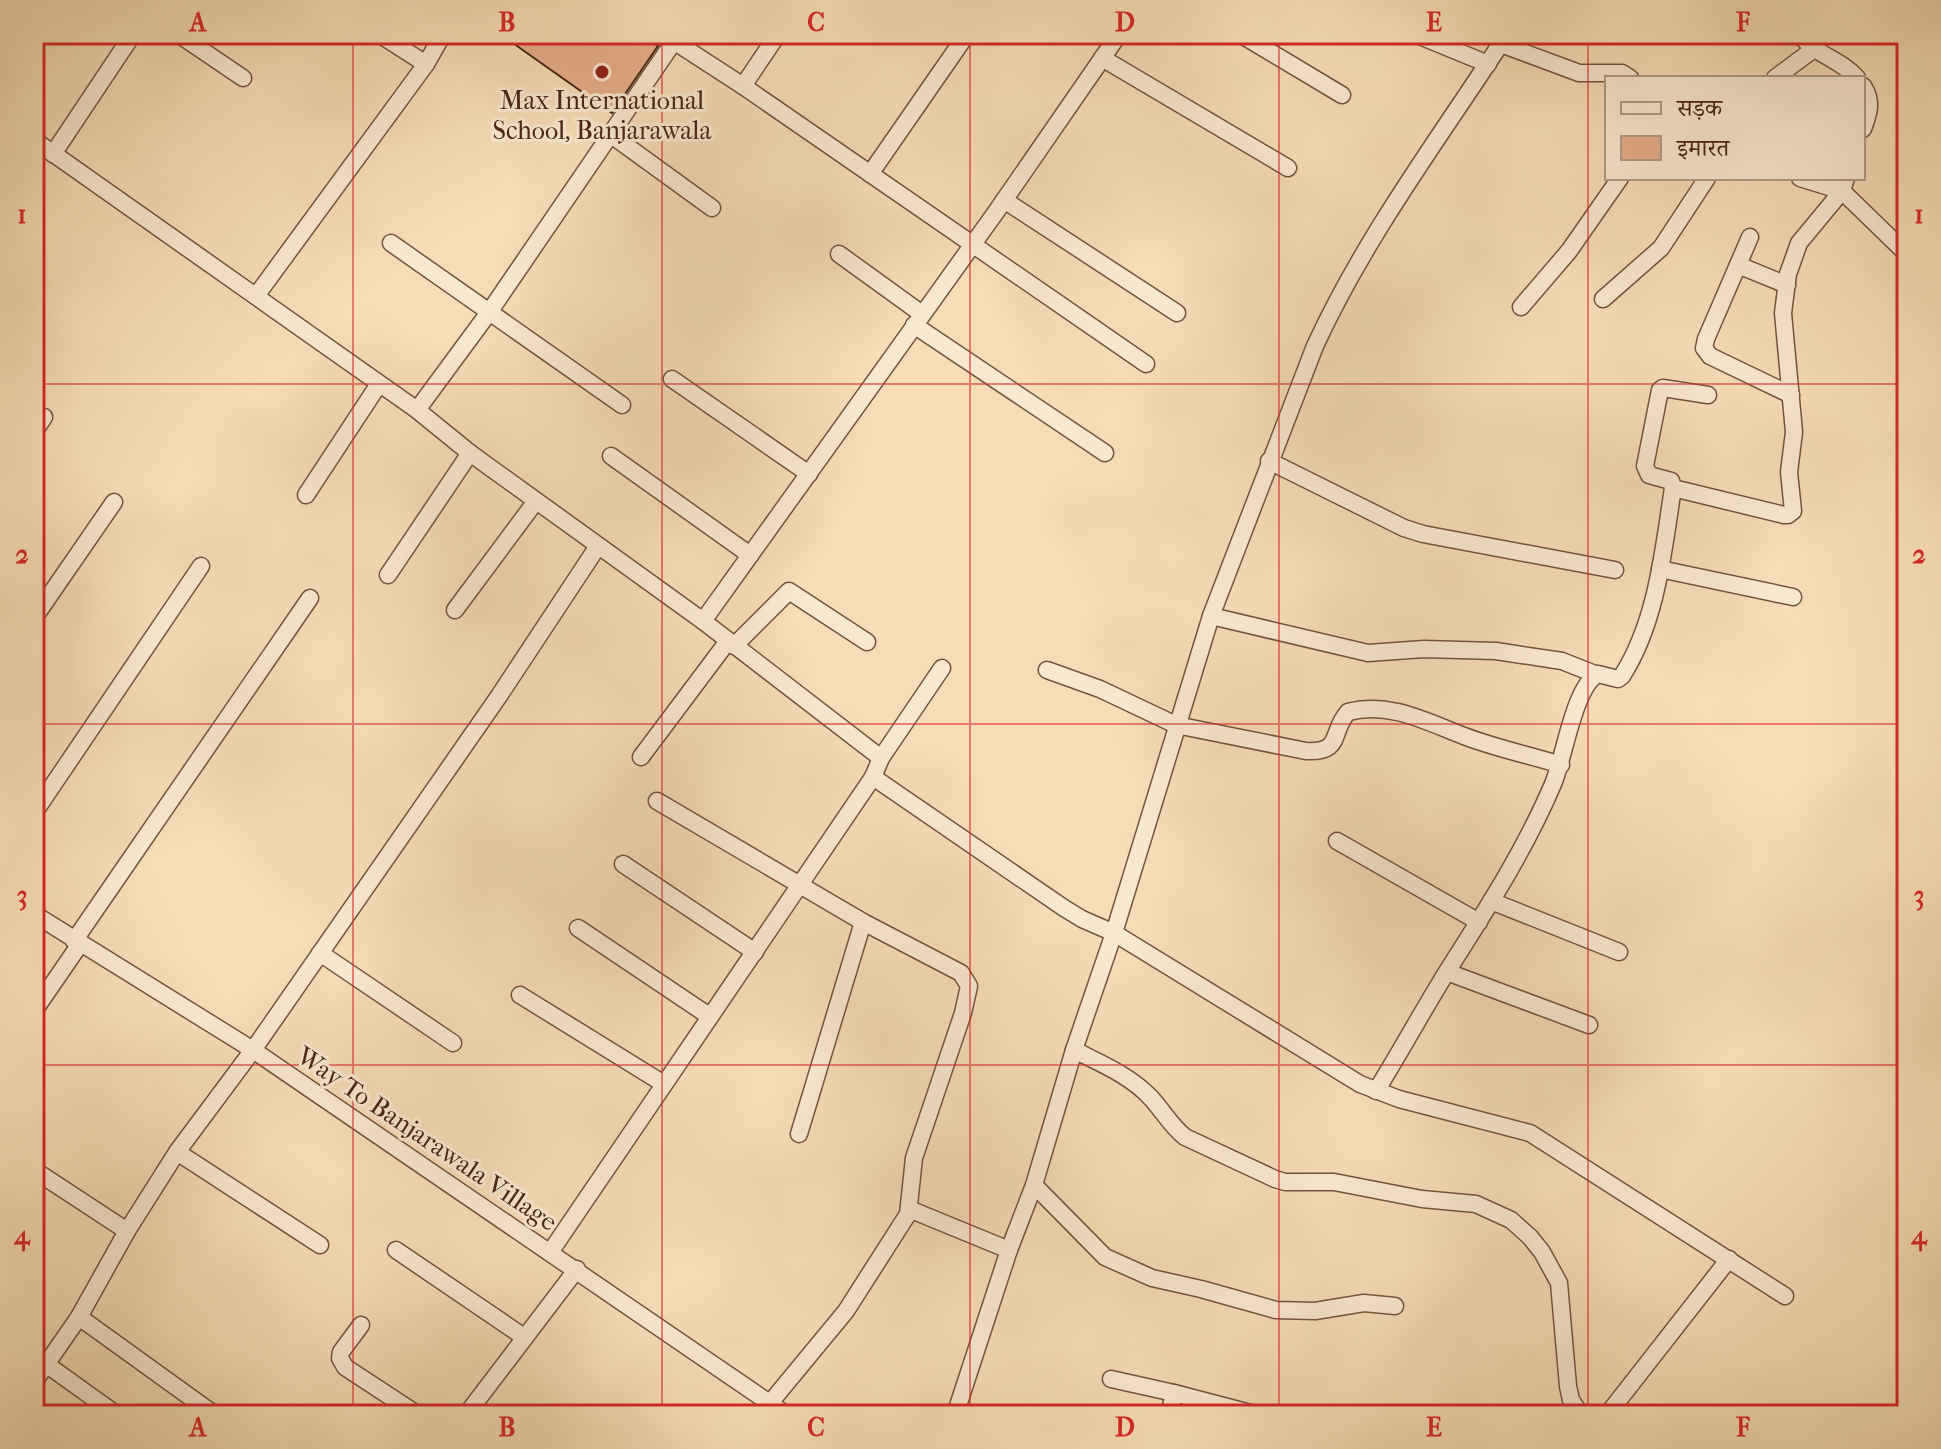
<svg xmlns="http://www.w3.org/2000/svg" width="1941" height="1449" font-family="'IM FELL French Canon','Noto Serif Devanagari',serif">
<rect width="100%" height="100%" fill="#f6dcb7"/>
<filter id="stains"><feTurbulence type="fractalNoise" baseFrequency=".0025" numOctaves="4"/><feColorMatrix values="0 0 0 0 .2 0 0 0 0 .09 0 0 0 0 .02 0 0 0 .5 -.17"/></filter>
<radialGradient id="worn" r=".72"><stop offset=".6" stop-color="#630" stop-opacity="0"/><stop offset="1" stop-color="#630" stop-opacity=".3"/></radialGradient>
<path fill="#e6ad8a" stroke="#482615" stroke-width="2" d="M500,34H641L658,46L612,113Z"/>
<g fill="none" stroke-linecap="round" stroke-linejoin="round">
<g stroke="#74543e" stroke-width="19">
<g id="street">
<path d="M178,34L243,78"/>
<path d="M379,34L426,64"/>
<path d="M663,34L743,86L1146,364"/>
<path d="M1240,34L1342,95"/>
<path d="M1415,34L1488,64"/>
<path d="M1800,34C1814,55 1841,59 1857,78"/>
<path d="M1501,44L1579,73H1622L1630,78"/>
<path d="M1102,58L1288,168"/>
<path d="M1775,78L1814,49"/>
<path d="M743,86L778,34"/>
<path d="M1863,86C1873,101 1869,113 1863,129"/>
<path d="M610,134L712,208"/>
<path d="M34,140L417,410L470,453L703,621L881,758L873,777L1064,908L1082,919L1114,933L1360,1084L1399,1099L1530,1133L1785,1296"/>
<path d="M53,154L133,34"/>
<path d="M870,174L967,34"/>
<path d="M1846,178L1842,191L1907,254"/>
<path d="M1004,200L1177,313"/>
<path d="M1750,237L1706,339L1704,348L1710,356L1791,395"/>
<path d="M391,243L622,405"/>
<path d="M839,254L922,314"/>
<path d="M1738,265L1787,285"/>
<path d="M256,296L426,64L443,34"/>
<path d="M1603,299L1661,248L1707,178"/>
<path d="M1521,307L1569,251L1620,178"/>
<path d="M914,325L1105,453"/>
<path d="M672,379L809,474"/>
<path d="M417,410L490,311L679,34"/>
<path d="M34,432L44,417"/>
<path d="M611,456L750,555"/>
<path d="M1269,461L1404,528L1423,534L1615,570"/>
<path d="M1673,488L1784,515H1788L1793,511L1789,472L1794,432L1783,313L1788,274L1799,243L1842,191L1800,178"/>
<path d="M306,495L379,384"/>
<path d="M1660,569L1793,597"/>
<path d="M388,575L470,453"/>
<path d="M455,610L536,501"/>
<path d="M1211,616L1368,653L1424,649L1496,651L1562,661L1595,674"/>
<path d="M34,618L114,502"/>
<path d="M703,621L996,212L1119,34"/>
<path d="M734,646L789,591L867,642"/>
<path d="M1047,670L1100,689L1176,725L1306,751C1343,753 1330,732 1348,712C1389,701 1427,722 1464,736C1495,748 1529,755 1561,765"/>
<path d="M641,757L728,641"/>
<path d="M881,758L942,668"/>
<path d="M657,801L863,922L961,973L969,986L963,1013L914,1158L908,1214L846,1311L770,1403"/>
<path d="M34,813L201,566"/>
<path d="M1337,841L1479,922"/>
<path d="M623,864L755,952"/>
<path d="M1491,901L1619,952"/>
<path d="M34,914L253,1050L787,1415"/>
<path d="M578,928L709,1016"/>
<path d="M74,941L310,598"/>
<path d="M320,953L453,1043"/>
<path d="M1447,972L1589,1025"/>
<path d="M520,995L664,1084"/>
<path d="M34,1011L80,944"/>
<path d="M1074,1050C1100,1063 1131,1076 1151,1098C1163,1111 1171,1126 1185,1137L1275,1179L1285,1182H1334L1422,1199L1476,1204L1511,1220L1530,1237L1542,1252L1559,1283L1568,1386L1571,1400L1581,1415"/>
<path d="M1376,1091C1401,1051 1423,1010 1448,970C1486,910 1525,850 1553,784C1564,759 1574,686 1598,674L1618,679L1622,676C1657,621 1663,552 1673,488L1671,481L1649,475L1645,466L1660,390L1663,388L1708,395"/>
<path d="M799,1134L863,922"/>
<path d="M177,1152L320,1245"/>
<path d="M34,1170L127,1231"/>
<path d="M1034,1185L1105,1257L1152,1278L1201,1289L1276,1310L1315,1311L1364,1303L1395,1306"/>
<path d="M909,1209L1009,1250"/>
<path d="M396,1250L524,1337"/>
<path d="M551,1251L873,777"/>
<path d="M79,1317L215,1415"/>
<path d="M361,1325L341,1352L340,1358L345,1367L418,1415"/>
<path d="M46,1364L117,1415"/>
<path d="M1111,1379L1174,1393L1169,1415"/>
<path d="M34,1382L79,1317L127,1231L177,1152L253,1050L499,696L598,546"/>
<path d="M1174,1393L1258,1415"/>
<path d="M466,1415L577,1269"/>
<path d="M955,1415L1009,1250L1034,1185L1074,1050L1114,933L1211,616L1315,346C1366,235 1441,136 1507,34"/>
<path d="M1607,1415L1729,1259"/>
</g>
</g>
<use href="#street" stroke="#f9e8d0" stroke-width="16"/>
</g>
<path fill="none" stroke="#d62828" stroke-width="2" stroke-opacity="0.55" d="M353,34V1415M662,34V1415M970,34V1415M1279,34V1415M1588,34V1415M34,384H1907M34,724H1907M34,1065H1907"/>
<circle fill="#8f2418" stroke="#f9e8d0" stroke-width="3" cx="602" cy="72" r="8"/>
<g text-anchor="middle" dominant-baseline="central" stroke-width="6" stroke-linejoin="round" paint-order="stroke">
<g font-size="26" fill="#482615" stroke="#f9e8d0">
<text x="602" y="100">Max International<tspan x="602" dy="30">School, Banjarawala</tspan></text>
</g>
<g font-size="26" fill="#482615" stroke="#f9e8d0">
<text transform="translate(427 1139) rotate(34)">Way To Banjarawala Village</text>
</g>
</g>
<rect width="1941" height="1449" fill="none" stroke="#f6dcb7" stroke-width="88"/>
<rect x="1605" y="76" width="260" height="104" fill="#f9e8d0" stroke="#b29a85" stroke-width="2"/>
<rect x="1621" y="102" width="40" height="12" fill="#f9e8d0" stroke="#b29a85" stroke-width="2"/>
<text x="1677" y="116" font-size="24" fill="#482615">सड़क</text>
<rect x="1621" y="136" width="40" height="24" fill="#e6ad8a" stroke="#b29a85" stroke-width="2"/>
<text x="1677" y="156" font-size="24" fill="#482615">इमारत</text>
<rect x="44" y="44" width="1853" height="1361" fill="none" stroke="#d62828" stroke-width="3"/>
<g font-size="26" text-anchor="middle" font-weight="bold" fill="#d62828">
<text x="198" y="31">A</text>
<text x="507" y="31">B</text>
<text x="816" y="31">C</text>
<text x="1125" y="31">D</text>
<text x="1434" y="31">E</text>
<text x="1743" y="31">F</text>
<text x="22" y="223">1</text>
<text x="1919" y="223">1</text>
<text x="22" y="563">2</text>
<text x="1919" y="563">2</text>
<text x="22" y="904">3</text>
<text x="1919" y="904">3</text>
<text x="22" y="1244">4</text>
<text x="1919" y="1244">4</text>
<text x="198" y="1436">A</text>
<text x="507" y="1436">B</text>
<text x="816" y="1436">C</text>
<text x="1125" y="1436">D</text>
<text x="1434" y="1436">E</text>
<text x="1743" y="1436">F</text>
</g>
<rect width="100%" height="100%" filter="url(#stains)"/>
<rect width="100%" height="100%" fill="url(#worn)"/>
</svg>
